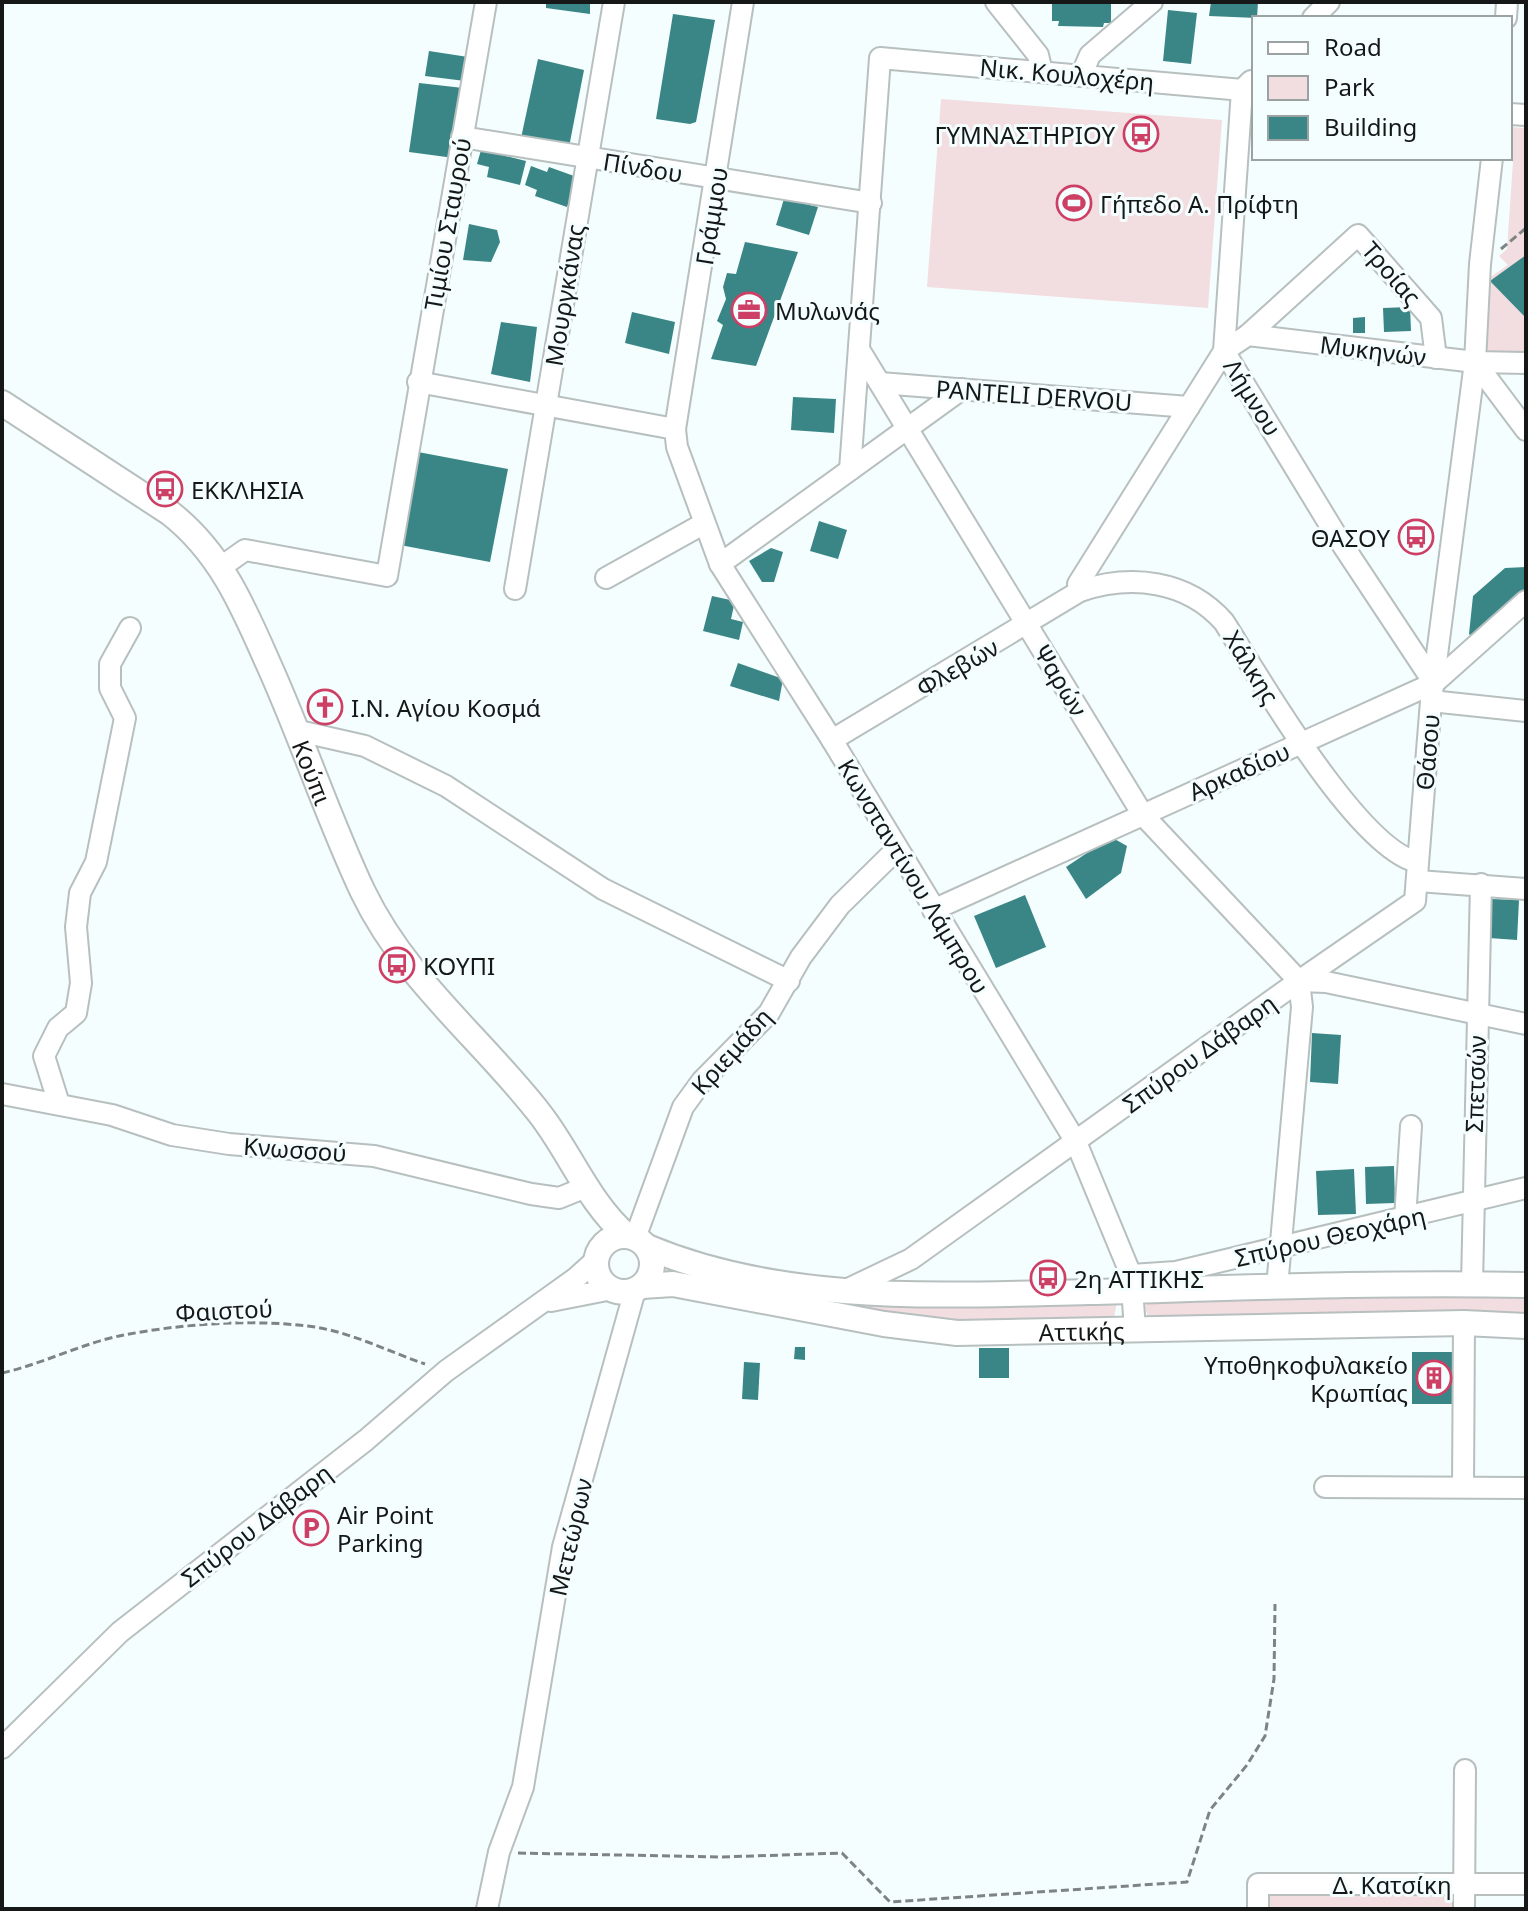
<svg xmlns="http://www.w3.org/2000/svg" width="1528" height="1911" font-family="'Noto Sans',sans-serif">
<rect width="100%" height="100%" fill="#f5fefe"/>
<g fill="#f2dde0">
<path d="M941,99L1222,120L1208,308L927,287Z"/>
<path d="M1510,127L1526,128V354L1481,350L1489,278L1508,265L1499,256L1507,249L1513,162L1509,158Z"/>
<path d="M666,1263L704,1278L1117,1302L1114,1318L941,1322L667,1273Z"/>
<path d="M1526,1290V1315L1149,1319L1145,1308L1148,1300Z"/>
<rect x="1270" y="1893" width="184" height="16"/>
</g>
<g fill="#3a8686">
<path d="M546,2H590V14L546,8Z"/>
<path d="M1052,2H1111V23H1104L1103,27L1058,26L1059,21H1052Z"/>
<path d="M1211,2H1258L1257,18L1209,16Z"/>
<path d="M1168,10L1197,13L1191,64L1163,61Z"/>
<path d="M673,14L715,20L696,122L690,124L656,119Z"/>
<path d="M429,51L468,57L465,81L425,76Z"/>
<path d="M538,59L584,70L569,147L521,138Z"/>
<path d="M419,83L463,88L454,158L409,152Z"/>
<path d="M481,150L526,161L520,185L487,177L489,167L477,164Z"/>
<path d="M531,166L547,172L549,167L574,176L572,181L576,182L567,207L535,196L537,190L525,185Z"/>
<path d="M784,199L818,207L809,235L776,225Z"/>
<path d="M469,224L497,230L500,242L491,262L463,260Z"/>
<path d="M745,242L798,252L756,366L711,359L723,325L717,321L726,299L723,287L727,273L736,274Z"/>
<path d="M1526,255V318L1490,281Z"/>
<path d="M1410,307L1411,331L1384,332L1383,308Z"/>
<path d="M632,312L675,322L669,354L625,343Z"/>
<path d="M1365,317V333H1353V318Z"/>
<path d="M501,322L537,327L530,382L491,374Z"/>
<path d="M793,397L836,399L834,433L791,430Z"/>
<path d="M418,452L508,469L490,562L400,545Z"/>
<path d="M819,521L847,530L838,559L810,551Z"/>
<path d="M771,548L783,552L774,582H762L749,561Z"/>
<path d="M1526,567V594L1474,639L1469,634L1473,596L1505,568Z"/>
<path d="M712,596L735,601L731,619L743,622L739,640L703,631Z"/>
<path d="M738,663L783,679L779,701L730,686Z"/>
<path d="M313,697L340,703L337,718L310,711Z"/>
<path d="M1111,837L1127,846L1121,873L1086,899L1066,867Z"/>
<path d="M1025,895L1046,947L996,968L974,916Z"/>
<path d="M1491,899L1519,900L1517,940L1489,938Z"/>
<path d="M1312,1033L1341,1035L1338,1084L1310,1082Z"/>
<path d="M1394,1166L1395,1203L1366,1204L1365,1167Z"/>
<path d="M1354,1169L1356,1214L1318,1215L1316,1171Z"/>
<path d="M795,1347H805V1360L794,1359Z"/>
<rect x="979" y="1348" width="30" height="30"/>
<rect x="1412" y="1352" width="44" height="52"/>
<path d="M744,1362L760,1363L758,1400L742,1399Z"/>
</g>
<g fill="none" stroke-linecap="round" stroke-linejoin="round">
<g stroke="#b7bfbf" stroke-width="24">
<g id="minor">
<path d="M743,2L675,429L677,447L720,564L832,740L1076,1142L1131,1275L1135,1329"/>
<path d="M996,2L1038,55L1042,72"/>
<path d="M1313,18L1329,2"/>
<path d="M1506,18L1507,2"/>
<path d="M1081,76L1090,55L1152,2"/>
<path d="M1510,114L1526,115"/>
<path d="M462,137L871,203"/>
<path d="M1248,335L1358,235L1431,318L1436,358"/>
<path d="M860,351L1143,815L1299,981"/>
<path d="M1224,351L1336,535L1434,683"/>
<path d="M1224,351L1242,90L1251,81"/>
<path d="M1475,362L1526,430"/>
<path d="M418,382L675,429"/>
<path d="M880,383L1189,407"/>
<path d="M850,470L880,58L1254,91"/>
<path d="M720,564L962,389"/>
<path d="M221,567L245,550L387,576L486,2"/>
<path d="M606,578L703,524"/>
<path d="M515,589L614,2"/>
<path d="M1080,591L1078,584L1224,351L1248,335L1475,362L1526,363"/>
<path d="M1431,701L1526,711"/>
<path d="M299,731L365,746L446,786L603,889L789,981"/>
<path d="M832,740L1080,591C1131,574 1187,580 1224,622C1259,677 1357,848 1417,862"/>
<path d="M1418,881L1526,889"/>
<path d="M933,910L1434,683L1526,601"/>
<path d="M2,1094L112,1115L172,1135L229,1144L374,1156L531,1194L559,1198L586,1187"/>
<path d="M59,1104L44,1056L58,1028L76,1013L81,983L76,927L80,893L96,862L125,718L110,688V664L130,628"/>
<path d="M1405,1219L1411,1126"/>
<path d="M635,1238L683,1107L702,1081L769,1013L801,957L840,905L896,850"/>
<path d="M1131,1275L1176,1272L1526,1188"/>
<path d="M1472,1284L1481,884"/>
<path d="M1277,1287L1302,1007L1299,981L1415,901L1431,701L1475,362L1480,264L1492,158"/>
<path d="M846,1290L911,1259L1299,981L1326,982L1526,1024"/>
<path d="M551,1301L612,1289"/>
<path d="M1325,1487L1526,1488"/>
<path d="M1463,1487L1464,1323"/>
<path d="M2,1748L120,1632L366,1440L446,1371L576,1278L596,1260"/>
<path d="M487,1909L499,1852L523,1787L563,1547L635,1290"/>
<path d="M1258,1909V1884H1526"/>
<path d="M1464,1909L1465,1770"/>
</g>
</g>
<g stroke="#b7bfbf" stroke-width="28">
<g id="major">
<path id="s1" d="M2,403L170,513C220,552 243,606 268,663C302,738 328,818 363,892C406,981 481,1038 540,1114C571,1154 588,1202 627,1236"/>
<circle cx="624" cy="1264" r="28"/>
<path d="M647,1247C786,1305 941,1295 1089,1292C1235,1288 1381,1282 1526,1285"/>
<path id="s2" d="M642,1286L673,1284L884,1324L957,1333L1464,1323L1526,1326"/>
</g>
</g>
<g stroke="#7e8484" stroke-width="3" stroke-dasharray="8 4" stroke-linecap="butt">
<path d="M1501,249L1526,228"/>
<path d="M2,1373C42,1364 81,1344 119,1336C179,1324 247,1319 308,1326C349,1331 387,1351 425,1364"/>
<path d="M518,1853L722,1857L842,1853L890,1902L1187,1882L1210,1810L1247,1765L1265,1736L1274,1679L1275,1604"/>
</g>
<use href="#minor" stroke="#fff" stroke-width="20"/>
<use href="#major" stroke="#fff" stroke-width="24"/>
</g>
<defs>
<g id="bus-ring" transform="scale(1.8)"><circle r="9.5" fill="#f5fefe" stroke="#cd3f65" stroke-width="1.5"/><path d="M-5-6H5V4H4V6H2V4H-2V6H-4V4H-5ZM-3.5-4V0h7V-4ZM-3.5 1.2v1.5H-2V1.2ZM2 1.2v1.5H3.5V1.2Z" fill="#cd3f65"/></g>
<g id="stadium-ring" transform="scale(1.8)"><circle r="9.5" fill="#f5fefe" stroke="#cd3f65" stroke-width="1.5"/><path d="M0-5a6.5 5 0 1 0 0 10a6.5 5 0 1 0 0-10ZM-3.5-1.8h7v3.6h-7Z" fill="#cd3f65"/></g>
<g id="office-ring" transform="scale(1.8)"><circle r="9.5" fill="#f5fefe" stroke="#cd3f65" stroke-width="1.5"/><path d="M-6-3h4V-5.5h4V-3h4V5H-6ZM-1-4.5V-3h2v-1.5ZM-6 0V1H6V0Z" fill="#cd3f65"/></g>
<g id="church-ring" transform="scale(1.8)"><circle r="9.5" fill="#f5fefe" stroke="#cd3f65" stroke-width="1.5"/><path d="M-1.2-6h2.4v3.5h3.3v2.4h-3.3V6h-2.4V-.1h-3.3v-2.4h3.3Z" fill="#cd3f65"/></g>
<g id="building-ring" transform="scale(1.8)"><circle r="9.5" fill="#f5fefe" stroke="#cd3f65" stroke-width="1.5"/><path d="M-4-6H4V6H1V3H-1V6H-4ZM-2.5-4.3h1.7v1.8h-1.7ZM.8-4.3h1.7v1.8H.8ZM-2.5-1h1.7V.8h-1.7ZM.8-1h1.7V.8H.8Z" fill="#cd3f65"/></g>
<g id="parking-ring" transform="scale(1.8)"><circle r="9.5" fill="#f5fefe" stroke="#cd3f65" stroke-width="1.5"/><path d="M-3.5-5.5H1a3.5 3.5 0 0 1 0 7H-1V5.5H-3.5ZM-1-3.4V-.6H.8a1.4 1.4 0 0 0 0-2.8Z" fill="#cd3f65"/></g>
</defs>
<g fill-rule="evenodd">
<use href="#bus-ring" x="1141" y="134"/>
<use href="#stadium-ring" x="1074" y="203"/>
<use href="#office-ring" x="749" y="310"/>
<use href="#bus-ring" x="165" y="489"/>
<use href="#bus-ring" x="1416" y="537"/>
<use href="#church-ring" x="325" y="707"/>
<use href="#bus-ring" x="397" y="965"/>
<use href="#bus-ring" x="1048" y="1278"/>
<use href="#building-ring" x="1434" y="1378"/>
<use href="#parking-ring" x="311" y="1528"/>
</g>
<g text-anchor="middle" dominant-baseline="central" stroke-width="6" stroke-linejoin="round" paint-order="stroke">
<g font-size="24" fill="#151817" stroke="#f5fefe">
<text transform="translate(1067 74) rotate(5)">Νικ. Κουλοχέρη</text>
<text transform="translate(643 167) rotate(9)">Πίνδου</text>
<text transform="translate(711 216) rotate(-81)">Γράμμου</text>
<text transform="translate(447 224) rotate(-80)">Τιμίου Σταυρού</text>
<text transform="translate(1392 273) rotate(49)">Τροίας</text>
<text transform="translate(564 295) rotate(-81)">Μουργκάνας</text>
<text transform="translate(1373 350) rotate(7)">Μυκηνών</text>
<text transform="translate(1034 395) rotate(4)">PANTELI DERVOU</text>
<text transform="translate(1253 397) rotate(58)">Λήμνου</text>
<text transform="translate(957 667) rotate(-30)">Φλεβών</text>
<text transform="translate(1252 667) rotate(58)">Χάλκης</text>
<text transform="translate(1061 680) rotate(59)">Ψαρών</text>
<text transform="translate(1427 752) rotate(-85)">Θάσου</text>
<text transform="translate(1239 771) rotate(-24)">Αρκαδίου</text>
<text stroke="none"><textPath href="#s1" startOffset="500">Κούπι</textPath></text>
<text transform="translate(914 876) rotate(59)">Κωνσταντίνου Λάμπρου</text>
<text transform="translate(731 1051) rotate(-48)">Κριεμάδη</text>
<text transform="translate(1199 1053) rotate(-36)">Σπύρου Δάβαρη</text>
<text transform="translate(1475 1084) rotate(-88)">Σπετσών</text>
<text transform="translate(295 1149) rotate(4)">Κνωσσού</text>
<text transform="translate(1330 1236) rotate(-13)">Σπύρου Θεοχάρη</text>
<text transform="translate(224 1310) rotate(-3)">Φαιστού</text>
<text stroke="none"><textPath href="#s2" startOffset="444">Αττικής</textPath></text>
<text transform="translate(256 1525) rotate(-38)">Σπύρου Δάβαρη</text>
<text transform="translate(570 1537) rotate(-77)">Μετεώρων</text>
<text x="1392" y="1884">Δ. Κατσίκη</text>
</g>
<g font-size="24" fill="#151817" stroke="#f5fefe" text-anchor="start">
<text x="1115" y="134" text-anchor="end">ΓΥΜΝΑΣΤΗΡΙΟΥ</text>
<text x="1100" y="203">Γήπεδο Α. Πρίφτη</text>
<text x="775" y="310">Μυλωνάς</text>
<text x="191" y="489">ΕΚΚΛΗΣΙΑ</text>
<text x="1390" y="537" text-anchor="end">ΘΑΣΟΥ</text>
<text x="351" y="707">Ι.Ν. Αγίου Κοσμά</text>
<text x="423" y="965">ΚΟΥΠΙ</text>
<text x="1074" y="1278">2η ΑΤΤΙΚΗΣ</text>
<text x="1408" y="1364" text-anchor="end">Υποθηκοφυλακείο<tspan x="1408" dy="28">Κρωπίας</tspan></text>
<text x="337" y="1514">Air Point<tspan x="337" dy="28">Parking</tspan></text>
</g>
</g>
<rect width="1528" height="1911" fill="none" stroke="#151817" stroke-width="8"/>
<rect x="1252" y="16" width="260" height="144" fill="#f5fefe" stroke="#9ba2a2" stroke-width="2"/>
<rect x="1268" y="42" width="40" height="12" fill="#ffffff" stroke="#9ba2a2" stroke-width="2"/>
<text x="1324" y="56" font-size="24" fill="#151817">Road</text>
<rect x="1268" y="76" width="40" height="24" fill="#f2dde0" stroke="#9ba2a2" stroke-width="2"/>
<text x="1324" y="96" font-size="24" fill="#151817">Park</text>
<rect x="1268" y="116" width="40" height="24" fill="#3a8686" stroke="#9ba2a2" stroke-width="2"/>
<text x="1324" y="136" font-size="24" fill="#151817">Building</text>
</svg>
